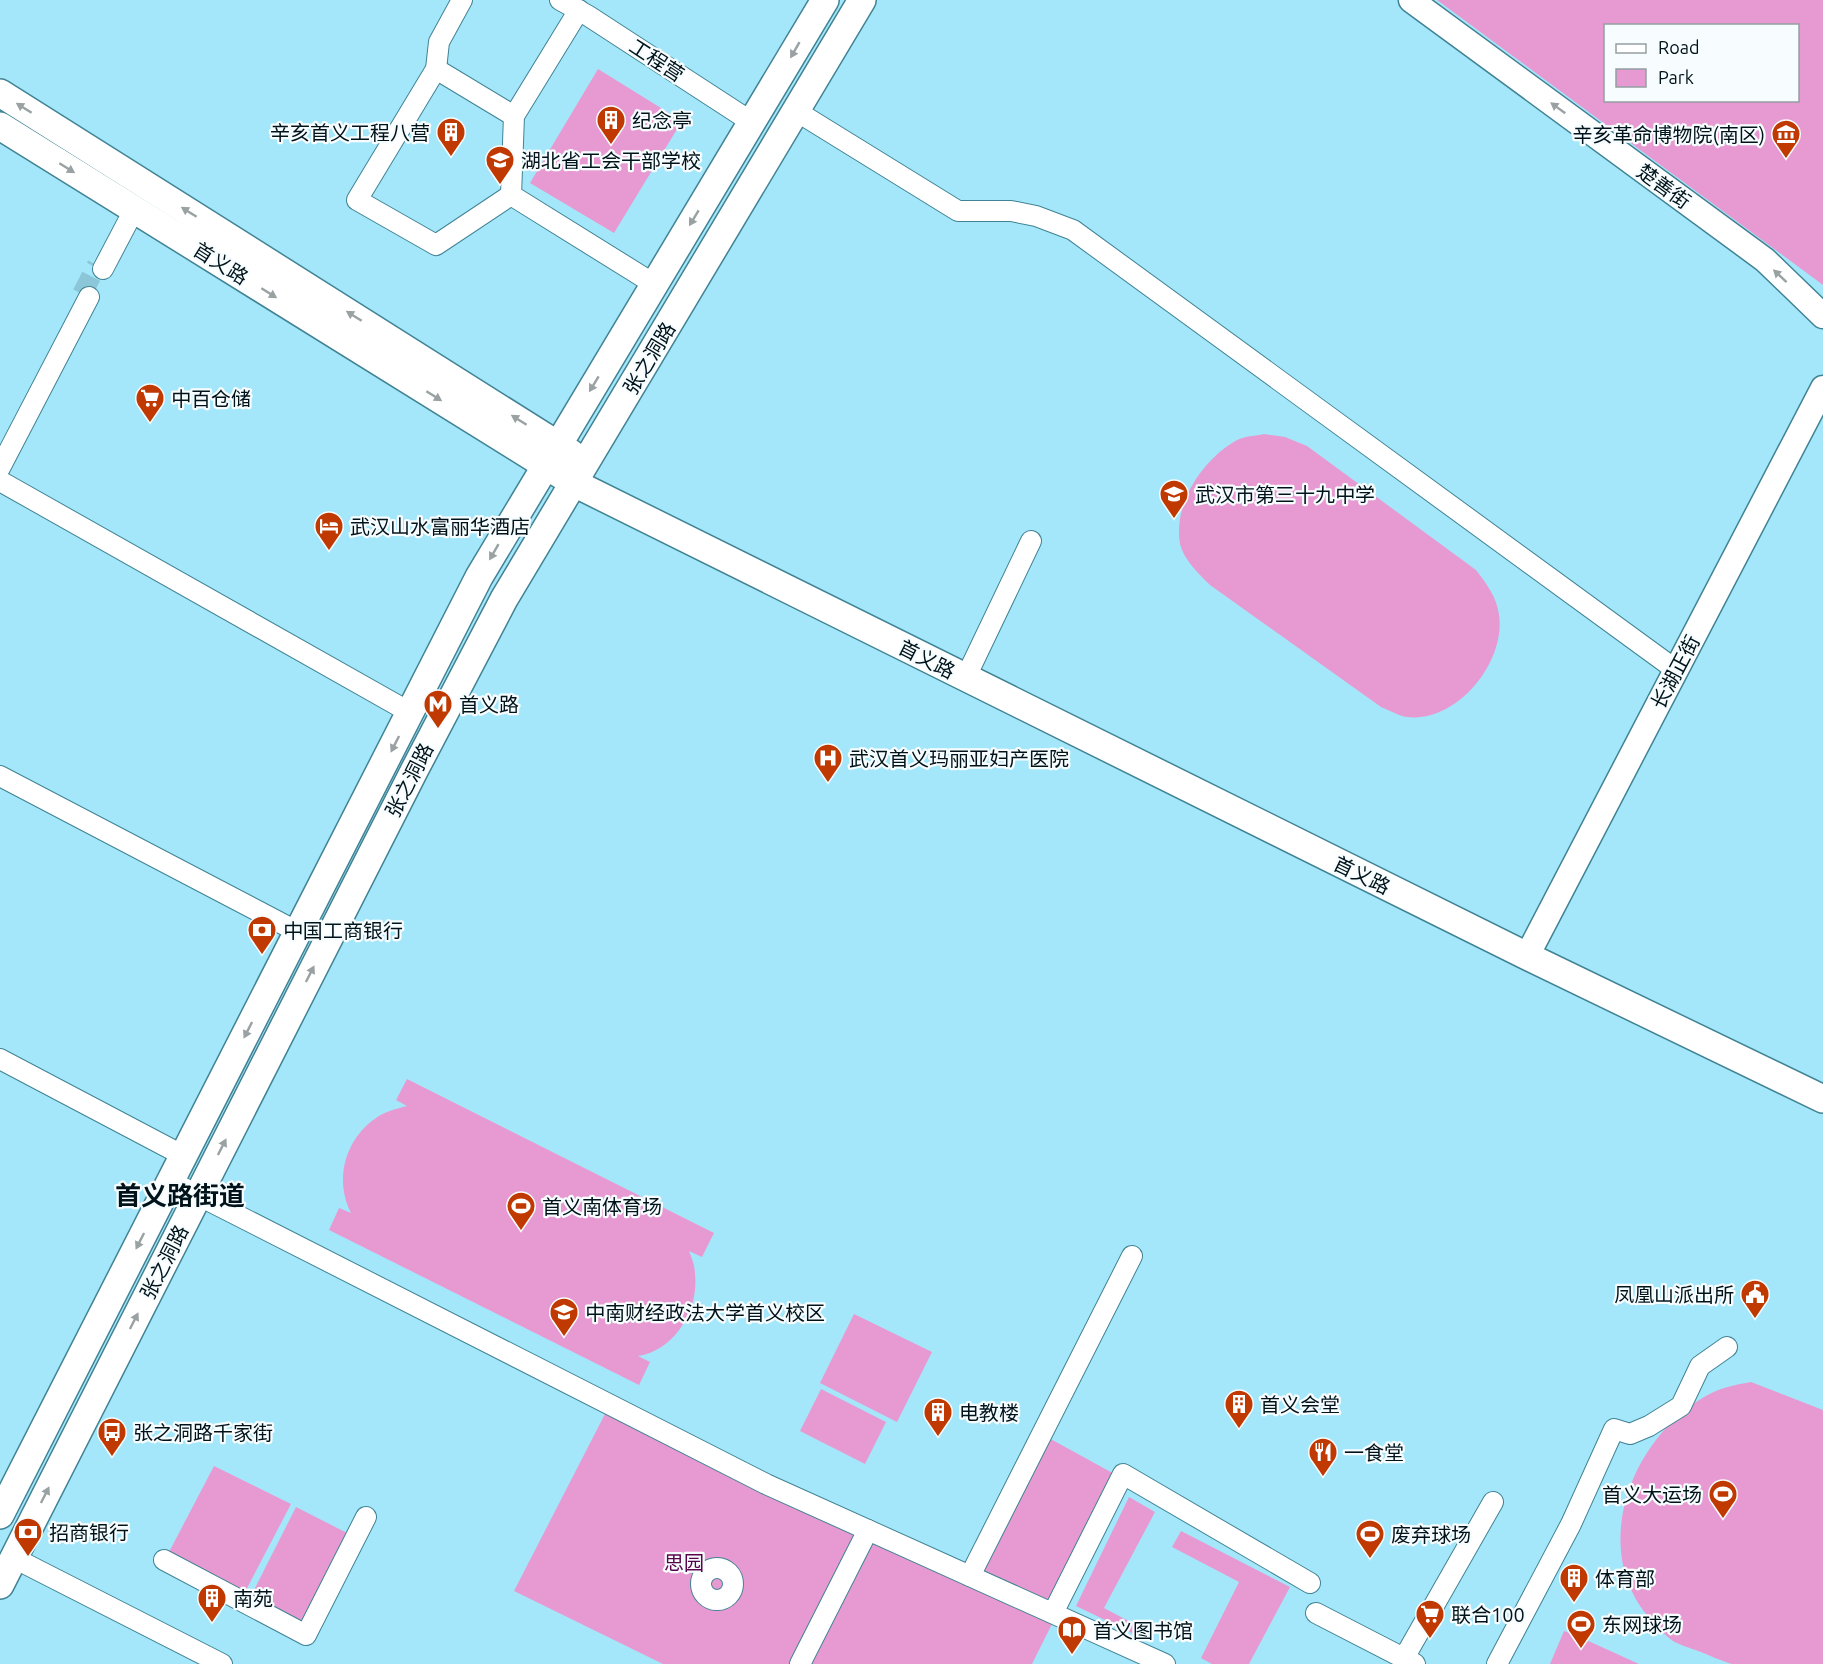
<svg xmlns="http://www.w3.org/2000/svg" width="1823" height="1664" font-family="Ubuntu,'Noto Sans SC',sans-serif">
<rect width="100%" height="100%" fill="#a4e7fa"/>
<g fill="#e79ad1" fill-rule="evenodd">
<path d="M1437,0H1823V285ZM1606,26H1798V100H1606Z"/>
<path d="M598,69L682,121L614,233L530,183Z"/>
<path d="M1264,434L1285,437L1307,446L1476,570C1486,583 1497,597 1499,615C1506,662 1457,723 1407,717C1399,716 1389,710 1381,707L1210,585C1198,573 1184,560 1180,544C1173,503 1203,459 1237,440C1245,436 1256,436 1264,434Z"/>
<path d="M407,1079L714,1233L702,1257L689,1251C692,1259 695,1266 695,1274C699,1310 675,1350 638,1356L650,1362L639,1385L329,1230L339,1208L351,1213C334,1180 345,1139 376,1118C386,1111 396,1109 407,1106L396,1100Z"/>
<path d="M854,1314L932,1352L897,1422L820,1383Z"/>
<path d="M1751,1382L1823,1410V1664C1802,1664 1781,1664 1759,1664C1751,1664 1740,1664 1732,1664C1721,1661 1709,1655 1698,1651C1690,1648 1680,1645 1673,1641C1663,1634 1655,1624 1647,1615C1590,1545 1632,1439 1704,1397C1719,1388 1734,1385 1751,1382Z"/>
<path d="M821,1389L886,1422L865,1464L800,1431Z"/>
<path d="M605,1414L1052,1624L1032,1664H663L514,1591Z"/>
<path d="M1047,1437L1118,1476L1052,1606L977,1571Z"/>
<path d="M214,1466L291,1504L245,1592L169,1552Z"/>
<path d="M1129,1497L1155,1512L1104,1608L1138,1626L1136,1635L1076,1606Z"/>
<path d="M296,1507L349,1534L304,1624L251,1596Z"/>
<path d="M1181,1531L1290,1587L1249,1664H1212L1201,1658L1239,1582L1172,1547Z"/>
<path d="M1564,1631L1573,1634L1639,1664H1550Z"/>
</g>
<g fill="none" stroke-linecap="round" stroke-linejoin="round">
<path stroke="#8bc7d8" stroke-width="20" stroke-dasharray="20 10" stroke-linecap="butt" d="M82,294L97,265"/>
<g stroke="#418394" stroke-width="22">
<g id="minor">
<path d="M462,0L439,42L436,69L357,200L436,245L511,195L654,284"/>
<path d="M560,0L587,15L753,123"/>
<path d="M436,69L514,116"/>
<path d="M796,111L958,211H1011L1036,216L1073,230L1676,670"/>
<path d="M511,195L514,116L579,10"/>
<path d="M103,269L134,210"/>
<path d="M0,468L89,297"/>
<path d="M0,481L411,713"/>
<path d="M965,679L1031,541"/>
<path d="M0,776L298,932"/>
<path d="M0,1059L184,1156"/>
<path d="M170,1181L766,1484L1165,1664"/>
<path d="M14,1558L222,1664"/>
<path d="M164,1560L306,1635L366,1517"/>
<circle cx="717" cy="1584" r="16"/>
<path d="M970,1576L1132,1256"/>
<path d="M1053,1613L1123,1474L1310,1583"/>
<path d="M1316,1613L1415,1664"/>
<path d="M1404,1658L1493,1502"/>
<path d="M800,1664L868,1530"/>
<path d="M1497,1664L1571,1524L1614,1429L1630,1434L1649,1426L1681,1406L1700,1366L1727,1347"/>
</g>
</g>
<g stroke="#418394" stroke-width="27">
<g id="tertiary">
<path d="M1411,0L1765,260L1823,316"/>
<path d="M1527,956L1823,388"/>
</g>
</g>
<g stroke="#418394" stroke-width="30">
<g id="secondary">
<path d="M0,93L572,454"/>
<path d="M0,126L574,483L1527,956L1823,1099"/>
<path d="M0,1515L479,577L825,0"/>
<path d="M0,1585L415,769L504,599L862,0"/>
</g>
</g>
<use href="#minor" stroke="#fff" stroke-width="20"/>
<use href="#tertiary" stroke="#fff" stroke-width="24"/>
<use href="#secondary" stroke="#fff" stroke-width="27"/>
</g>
<defs><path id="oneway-solid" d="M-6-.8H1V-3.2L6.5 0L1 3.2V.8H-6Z" transform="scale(1.5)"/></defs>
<g fill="#99a1a3">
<use href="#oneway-solid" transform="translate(795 50) rotate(120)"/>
<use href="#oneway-solid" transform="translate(24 108) rotate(-148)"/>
<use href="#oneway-solid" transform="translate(1558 108) rotate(-144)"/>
<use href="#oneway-solid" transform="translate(67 168) rotate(32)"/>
<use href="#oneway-solid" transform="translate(189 212) rotate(-148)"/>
<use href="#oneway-solid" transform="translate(694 218) rotate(121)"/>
<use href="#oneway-solid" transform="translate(1780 276) rotate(-137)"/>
<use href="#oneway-solid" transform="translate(269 293) rotate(32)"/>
<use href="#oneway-solid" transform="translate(354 316) rotate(-148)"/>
<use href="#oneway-solid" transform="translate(594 384) rotate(121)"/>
<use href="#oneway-solid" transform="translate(434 396) rotate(32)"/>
<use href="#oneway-solid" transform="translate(519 420) rotate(-148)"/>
<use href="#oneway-solid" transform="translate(494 552) rotate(120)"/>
<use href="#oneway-solid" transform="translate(395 744) rotate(117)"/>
<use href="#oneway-solid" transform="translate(310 974) rotate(-63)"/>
<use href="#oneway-solid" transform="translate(248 1030) rotate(117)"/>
<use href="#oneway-solid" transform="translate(222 1147) rotate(-63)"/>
<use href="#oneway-solid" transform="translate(140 1241) rotate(117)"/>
<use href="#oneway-solid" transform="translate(134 1321) rotate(-63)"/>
<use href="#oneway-solid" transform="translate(45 1495) rotate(-63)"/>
</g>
<defs>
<g id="building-pin" transform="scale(1.5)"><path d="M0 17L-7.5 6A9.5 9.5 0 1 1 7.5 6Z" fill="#c03900" stroke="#f7fdff"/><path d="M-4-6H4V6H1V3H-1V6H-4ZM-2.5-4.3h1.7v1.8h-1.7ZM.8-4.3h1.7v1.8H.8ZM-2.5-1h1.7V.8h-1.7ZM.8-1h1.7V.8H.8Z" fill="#fff"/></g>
<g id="museum-pin" transform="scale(1.5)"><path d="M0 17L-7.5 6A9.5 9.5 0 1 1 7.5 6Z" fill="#c03900" stroke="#f7fdff"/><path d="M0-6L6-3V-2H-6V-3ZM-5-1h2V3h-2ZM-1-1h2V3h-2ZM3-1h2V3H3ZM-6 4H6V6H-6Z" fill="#fff"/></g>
<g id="school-pin" transform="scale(1.5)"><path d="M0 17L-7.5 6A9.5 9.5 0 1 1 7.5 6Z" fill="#c03900" stroke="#f7fdff"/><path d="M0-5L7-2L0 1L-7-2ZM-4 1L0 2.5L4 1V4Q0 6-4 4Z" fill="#fff"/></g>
<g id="supermarket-pin" transform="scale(1.5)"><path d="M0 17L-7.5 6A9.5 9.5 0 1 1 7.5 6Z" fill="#c03900" stroke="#f7fdff"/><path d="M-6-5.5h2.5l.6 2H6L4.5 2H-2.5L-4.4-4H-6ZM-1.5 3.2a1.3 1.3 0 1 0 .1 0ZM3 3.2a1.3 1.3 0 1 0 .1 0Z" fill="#fff"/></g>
<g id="hotel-pin" transform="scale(1.5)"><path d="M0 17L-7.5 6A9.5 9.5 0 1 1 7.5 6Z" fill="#c03900" stroke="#f7fdff"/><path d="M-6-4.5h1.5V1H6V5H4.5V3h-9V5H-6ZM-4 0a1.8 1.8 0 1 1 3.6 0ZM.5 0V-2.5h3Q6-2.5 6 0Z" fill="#fff"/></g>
<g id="metro-pin" transform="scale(1.5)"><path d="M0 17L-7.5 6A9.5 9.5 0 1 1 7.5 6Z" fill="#c03900" stroke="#f7fdff"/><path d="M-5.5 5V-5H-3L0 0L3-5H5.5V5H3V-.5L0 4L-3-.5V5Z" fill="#fff"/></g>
<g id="hospital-pin" transform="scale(1.5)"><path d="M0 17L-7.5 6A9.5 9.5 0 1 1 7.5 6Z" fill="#c03900" stroke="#f7fdff"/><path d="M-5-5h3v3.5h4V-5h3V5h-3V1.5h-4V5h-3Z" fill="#fff"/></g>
<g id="bank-pin" transform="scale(1.5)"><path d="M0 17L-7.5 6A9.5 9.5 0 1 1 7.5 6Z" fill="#c03900" stroke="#f7fdff"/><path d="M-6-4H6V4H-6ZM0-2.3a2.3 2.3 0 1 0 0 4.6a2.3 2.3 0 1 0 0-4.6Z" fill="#fff"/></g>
<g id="stadium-pin" transform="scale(1.5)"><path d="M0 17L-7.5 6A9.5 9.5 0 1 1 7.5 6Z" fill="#c03900" stroke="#f7fdff"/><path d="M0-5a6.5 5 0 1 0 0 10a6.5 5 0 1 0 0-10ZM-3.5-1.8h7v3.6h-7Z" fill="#fff"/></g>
<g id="civic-pin" transform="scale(1.5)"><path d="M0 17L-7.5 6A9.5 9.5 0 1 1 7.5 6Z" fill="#c03900" stroke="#f7fdff"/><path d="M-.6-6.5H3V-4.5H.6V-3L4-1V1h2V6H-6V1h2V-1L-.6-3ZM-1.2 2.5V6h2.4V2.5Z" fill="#fff"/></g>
<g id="university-pin" transform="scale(1.5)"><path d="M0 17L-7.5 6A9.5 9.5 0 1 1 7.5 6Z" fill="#c03900" stroke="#f7fdff"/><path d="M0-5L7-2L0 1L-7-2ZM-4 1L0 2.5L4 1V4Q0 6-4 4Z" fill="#fff"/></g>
<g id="bus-pin" transform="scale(1.5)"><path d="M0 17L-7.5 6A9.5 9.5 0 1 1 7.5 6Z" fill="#c03900" stroke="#f7fdff"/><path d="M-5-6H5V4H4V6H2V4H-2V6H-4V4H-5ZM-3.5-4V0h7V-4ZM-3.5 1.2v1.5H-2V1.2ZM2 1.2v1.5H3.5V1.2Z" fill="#fff"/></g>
<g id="restaurant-pin" transform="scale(1.5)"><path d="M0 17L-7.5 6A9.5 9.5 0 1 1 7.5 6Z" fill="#c03900" stroke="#f7fdff"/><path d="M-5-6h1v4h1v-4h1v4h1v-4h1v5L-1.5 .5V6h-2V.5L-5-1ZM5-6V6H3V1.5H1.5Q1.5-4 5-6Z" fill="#fff"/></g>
<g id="library-pin" transform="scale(1.5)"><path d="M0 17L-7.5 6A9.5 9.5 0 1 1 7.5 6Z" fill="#c03900" stroke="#f7fdff"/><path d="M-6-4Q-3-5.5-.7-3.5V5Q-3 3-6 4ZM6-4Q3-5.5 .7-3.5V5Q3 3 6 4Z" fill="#fff"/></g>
</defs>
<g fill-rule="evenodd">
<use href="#building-pin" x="611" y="120"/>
<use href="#building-pin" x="451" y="132"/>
<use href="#museum-pin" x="1786" y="134"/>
<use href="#school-pin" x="500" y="160"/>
<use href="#supermarket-pin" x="150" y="398"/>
<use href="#school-pin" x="1174" y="494"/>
<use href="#hotel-pin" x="329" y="526"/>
<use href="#metro-pin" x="438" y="704"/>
<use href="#hospital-pin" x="828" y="758"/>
<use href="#bank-pin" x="262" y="930"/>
<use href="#stadium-pin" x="521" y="1206"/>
<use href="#civic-pin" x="1755" y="1294"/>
<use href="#university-pin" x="564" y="1312"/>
<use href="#building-pin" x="1239" y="1404"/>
<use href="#building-pin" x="938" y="1412"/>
<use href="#bus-pin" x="112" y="1432"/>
<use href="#restaurant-pin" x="1323" y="1452"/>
<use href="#stadium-pin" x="1723" y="1494"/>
<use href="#bank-pin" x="28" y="1532"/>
<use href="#stadium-pin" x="1370" y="1534"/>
<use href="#building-pin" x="1574" y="1578"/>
<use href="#building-pin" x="212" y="1598"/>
<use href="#supermarket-pin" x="1430" y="1614"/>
<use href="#stadium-pin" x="1581" y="1624"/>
<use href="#library-pin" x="1072" y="1630"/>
</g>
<g text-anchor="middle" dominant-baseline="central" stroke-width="4.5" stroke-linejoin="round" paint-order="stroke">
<g font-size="20" fill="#00131a" stroke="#f7fdff">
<text transform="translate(657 60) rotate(33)">工程营</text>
<text transform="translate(1664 186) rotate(36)">楚善街</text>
<text transform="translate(221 263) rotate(32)">首义路</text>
<text transform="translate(649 358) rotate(-59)">张之洞路</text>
<text transform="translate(927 659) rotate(27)">首义路</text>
<text transform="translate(1675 672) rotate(-62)">长湖正街</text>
<text transform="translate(409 780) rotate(-63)">张之洞路</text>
<text transform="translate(1362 875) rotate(26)">首义路</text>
<text transform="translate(164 1262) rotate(-63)">张之洞路</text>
</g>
<g font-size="20" fill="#00131a" stroke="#f7fdff" text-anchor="start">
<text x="632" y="120">纪念亭</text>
<text x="430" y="132" text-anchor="end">辛亥首义工程八营</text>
<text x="1765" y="134" text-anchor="end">辛亥革命博物院(南区)</text>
<text x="521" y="160">湖北省工会干部学校</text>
<text x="171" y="398">中百仓储</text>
<text x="1195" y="494">武汉市第三十九中学</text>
<text x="350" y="526">武汉山水富丽华酒店</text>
<text x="459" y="704">首义路</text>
<text x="849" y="758">武汉首义玛丽亚妇产医院</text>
<text x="283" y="930">中国工商银行</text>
<text x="542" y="1206">首义南体育场</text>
<text x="1734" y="1294" text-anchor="end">凤凰山派出所</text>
<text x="585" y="1312">中南财经政法大学首义校区</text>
<text x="1260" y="1404">首义会堂</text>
<text x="959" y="1412">电教楼</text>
<text x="133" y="1432">张之洞路千家街</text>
<text x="1344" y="1452">一食堂</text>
<text x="1702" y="1494" text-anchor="end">首义大运场</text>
<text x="49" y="1532">招商银行</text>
<text x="1391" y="1534">废弃球场</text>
<text x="1595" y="1578">体育部</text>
<text x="233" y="1598">南苑</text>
<text x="1451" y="1614">联合100</text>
<text x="1602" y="1624">东网球场</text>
<text x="1093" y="1630">首义图书馆</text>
</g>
<g font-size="20" fill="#59034a" stroke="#f7fdff">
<text x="684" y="1562">思园</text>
</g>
<g font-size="26" font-weight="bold" fill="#00131a" stroke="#f7fdff">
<text x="180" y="1195">首义路街道</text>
</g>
</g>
<rect x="1604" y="24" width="195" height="78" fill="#f7fdff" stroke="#949fa3" stroke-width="1.5"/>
<rect x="1616" y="44" width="30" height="9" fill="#ffffff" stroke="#949fa3" stroke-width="1.5"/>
<text x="1658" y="54" font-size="18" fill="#00131a">Road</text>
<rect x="1616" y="69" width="30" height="18" fill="#e79ad1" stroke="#949fa3" stroke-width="1.5"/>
<text x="1658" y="84" font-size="18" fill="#00131a">Park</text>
</svg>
